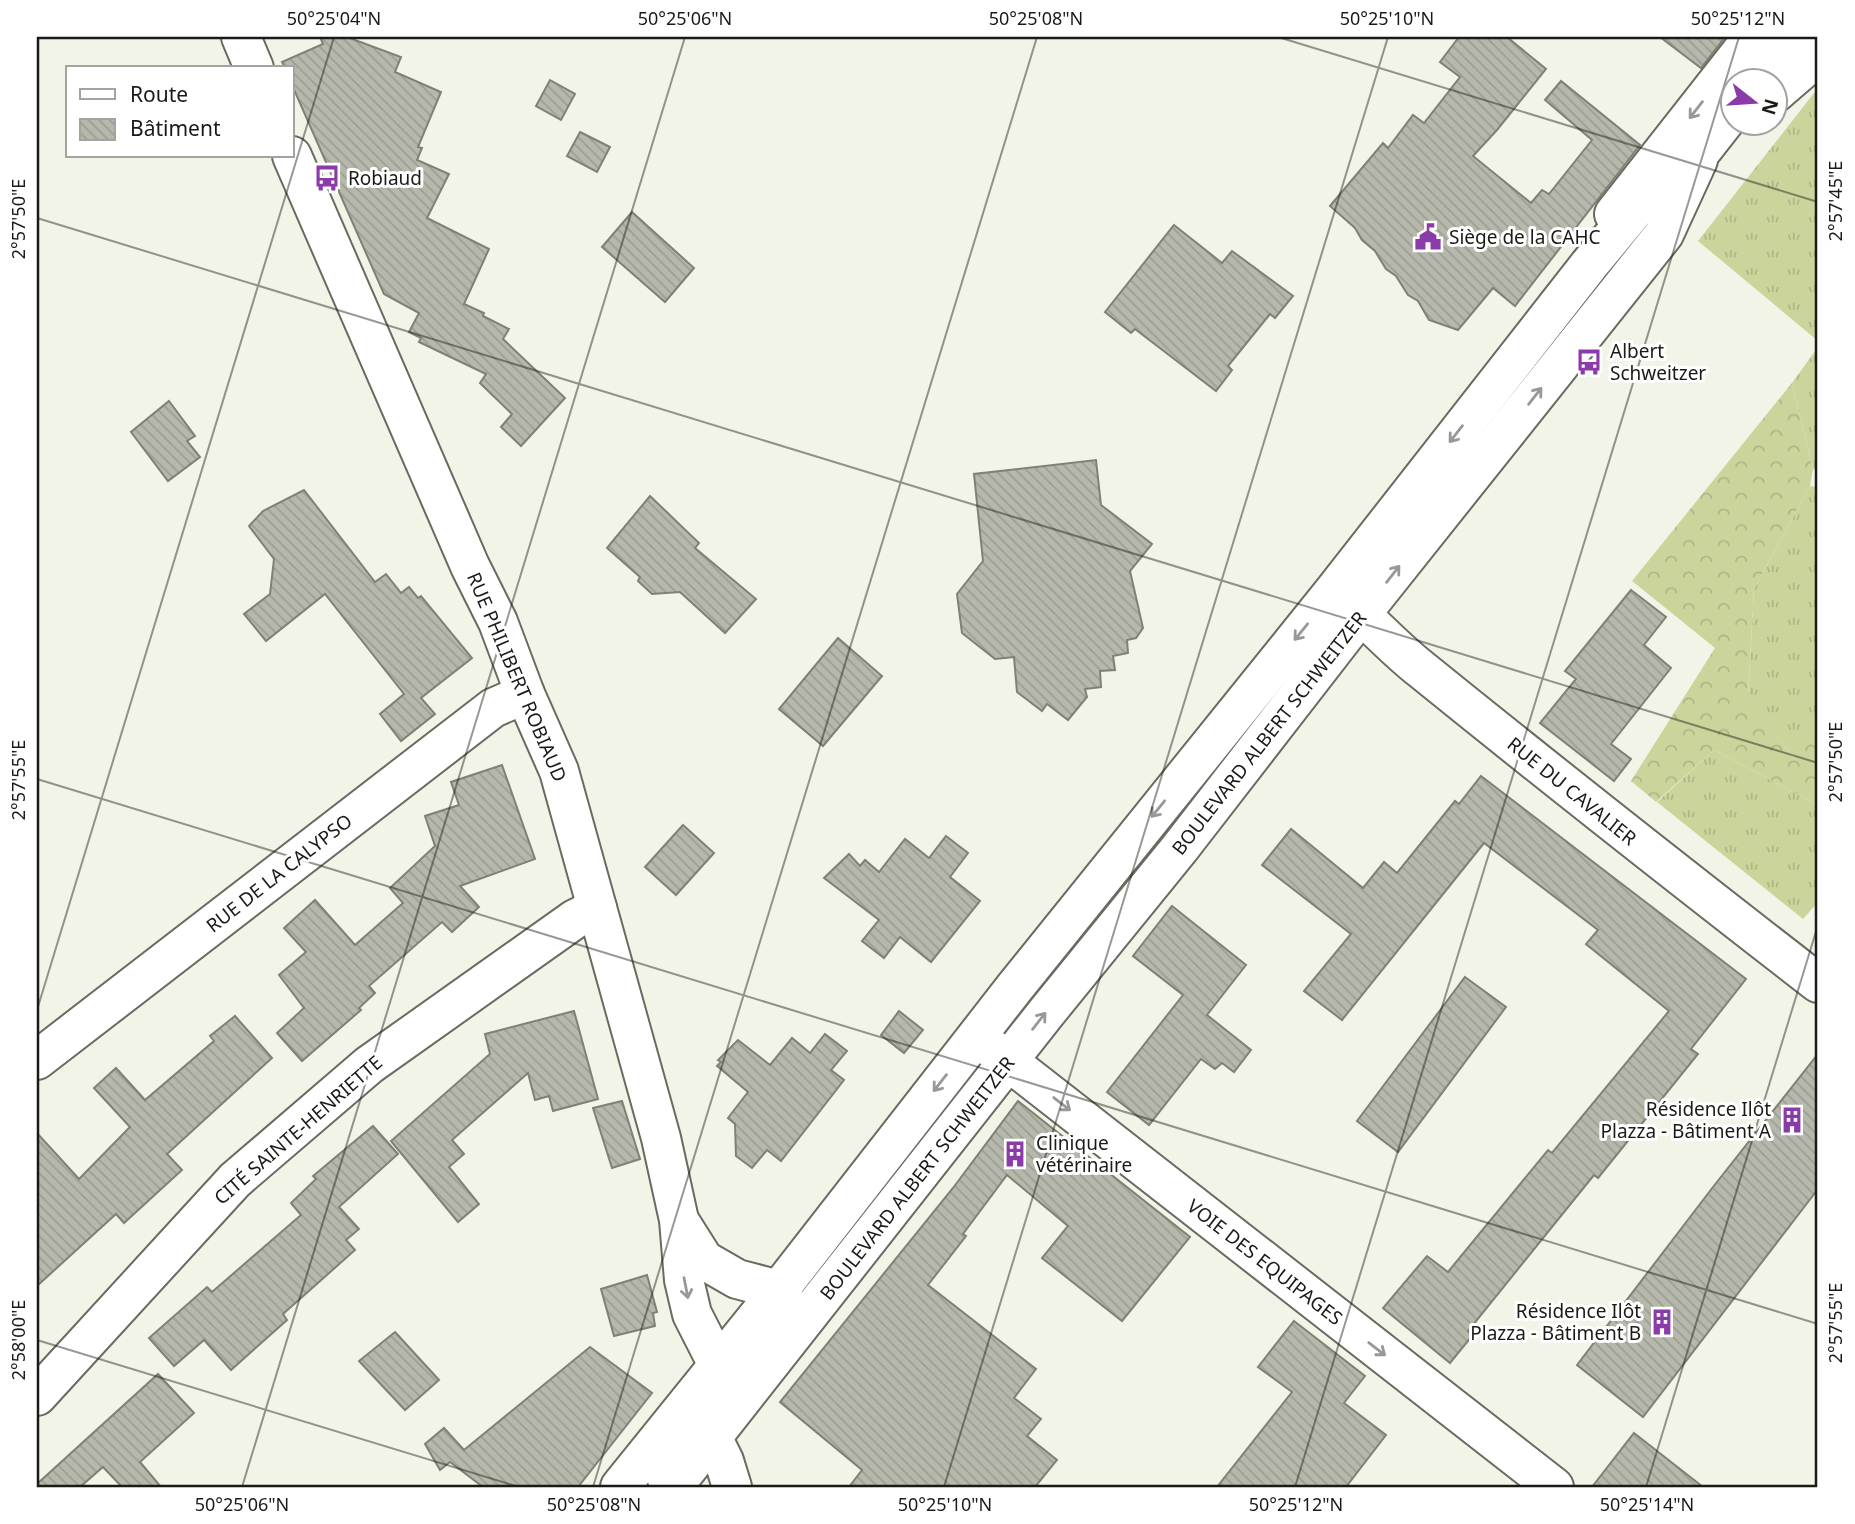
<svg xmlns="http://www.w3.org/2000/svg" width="1855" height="1524" font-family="'Noto Sans',sans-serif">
<defs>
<pattern id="grass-tufts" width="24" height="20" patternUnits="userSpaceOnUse" patternTransform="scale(1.75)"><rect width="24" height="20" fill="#cbd59b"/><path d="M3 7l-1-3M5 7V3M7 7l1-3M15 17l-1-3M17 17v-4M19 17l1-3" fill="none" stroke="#aeb685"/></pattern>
<pattern id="forest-crowns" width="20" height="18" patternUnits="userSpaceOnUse" patternTransform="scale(1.75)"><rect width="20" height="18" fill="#cbd59b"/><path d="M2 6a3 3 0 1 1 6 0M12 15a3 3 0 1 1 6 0" fill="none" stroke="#aeb685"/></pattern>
<pattern id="building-back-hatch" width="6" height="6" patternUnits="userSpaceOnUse" patternTransform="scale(1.75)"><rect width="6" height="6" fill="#b5b8ab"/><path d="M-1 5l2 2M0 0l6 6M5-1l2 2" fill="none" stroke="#9b9e92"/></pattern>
</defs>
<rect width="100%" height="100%" fill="#f2f4e7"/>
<g fill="url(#grass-tufts)">
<path d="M1818,88V341L1698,241Z"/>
<path d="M1818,347V470L1813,469L1792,383Z"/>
<path d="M1810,486L1818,487V729L1796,761L1748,697L1754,589Z"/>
<path d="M1714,750L1818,805V902L1803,919L1657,802Z"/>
</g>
<path fill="url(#forest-crowns)" d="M1792,383L1813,469L1810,486L1754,589L1748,696L1795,760L1818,729V805L1714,750L1656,802L1631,781L1715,648L1632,581Z"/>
<g fill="url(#building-back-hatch)" stroke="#7f8175" stroke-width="2">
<path d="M320,37H347L401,57L395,72L441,92L418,147L422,148L417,160L449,174L427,218L489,249L464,304L484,313L483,316L509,329L503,339L565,398L521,446L501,427L512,414L480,383L486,374L419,342L421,338L409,332L419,313L384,294L292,85V68H285L282,62L323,44Z"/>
<path d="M1459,37H1507L1546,69L1497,130L1473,156L1531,203L1542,190L1549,194L1592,140L1545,100L1561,81L1640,145L1515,306L1493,288L1458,330L1429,320L1418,301L1408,295L1396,276L1386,269L1375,251L1362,240L1355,228L1330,206L1383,143L1388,148L1413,115L1424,123L1460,77L1440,62Z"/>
<path d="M1660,37H1725L1701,68Z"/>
<path d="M550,80L575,94L561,120L536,106Z"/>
<path d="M580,132L610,147L597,172L567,156Z"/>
<path d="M632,212L694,268L665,302L602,247Z"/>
<path d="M1174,225L1222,263L1232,251L1293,296L1275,318L1270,314L1228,366L1232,370L1216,391L1135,329L1131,333L1105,312Z"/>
<path d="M169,401L195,436L187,441L200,457L168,481L131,432Z"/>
<path d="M1096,460L1101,505L1152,544L1130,571L1143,628L1136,638L1127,640L1128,653L1113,656L1115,670L1100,671L1101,687L1085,689L1087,697L1068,720L1047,704L1042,711L1017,692L1014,657L995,659L962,633L957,594L983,561L974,474Z"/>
<path d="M304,490L375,582L386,574L401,593L409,587L418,598L421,596L472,658L421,698L435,714L401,741L380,714L404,694L325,594L266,641L244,614L270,594L274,559L249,526L263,511Z"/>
<path d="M650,496L699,543L695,548L756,599L725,633L680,592L652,594L638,581L640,577L607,548Z"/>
<path d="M1631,590L1666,617L1644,645L1671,668L1611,744L1631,759L1614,781L1540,723L1576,679L1565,671Z"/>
<path d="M838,638L882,676L823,746L779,709Z"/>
<path d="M502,765L535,859L460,886L479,907L452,932L442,922L369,986L375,993L359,1008L361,1010L302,1061L277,1033L304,1008L279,975L306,952L284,928L315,900L355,945L403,903L390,888L435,846L425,816L459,805L451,782Z"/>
<path d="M1481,776L1746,979L1691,1049L1698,1054L1598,1178L1594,1175L1468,1331L1472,1336L1450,1363L1383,1308L1427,1256L1448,1272L1548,1150L1552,1153L1669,1011L1586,944L1598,930L1484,843L1342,1020L1304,991L1351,934L1262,865L1291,829L1363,888L1384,862L1397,873L1455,801L1459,804Z"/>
<path d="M683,825L714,853L676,895L645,867Z"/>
<path d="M946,836L968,853L950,877L980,901L931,962L900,937L884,958L862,941L879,920L824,878L849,854L860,866L865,860L879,872L905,839L929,858Z"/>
<path d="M1172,906L1246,965L1207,1015L1251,1050L1234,1072L1222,1063L1215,1069L1201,1059L1149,1125L1107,1092L1183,995L1133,956Z"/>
<path d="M1465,977L1506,1007L1398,1152L1357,1121Z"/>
<path d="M574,1011L598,1099L553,1111L549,1096L535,1100L528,1073L452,1140L464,1154L449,1167L479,1204L458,1222L391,1141L490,1054L485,1034Z"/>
<path d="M899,1011L923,1030L904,1053L881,1035Z"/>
<path d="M235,1016L272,1058L167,1154L182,1170L124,1223L116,1214L37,1286V1133L79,1179L130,1127L94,1088L116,1068L145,1100L214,1041L210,1036Z"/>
<path d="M825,1034L847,1051L831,1070L844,1080L781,1161L767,1150L752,1168L736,1156L735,1124L728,1118L748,1092L717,1066L721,1062L718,1060L738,1040L770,1065L792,1038L810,1053Z"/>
<path d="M1818,1054V1189L1643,1417L1577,1365L1713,1187Z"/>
<path d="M622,1101L640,1159L612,1168L593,1108Z"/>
<path d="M1018,1101L1190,1237L1122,1321L1042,1258L1068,1226L1007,1175L963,1234L966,1236L928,1285L1036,1369L1014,1398L1041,1419L1027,1436L1057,1460L1035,1487H849L862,1470L780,1402L953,1188Z"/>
<path d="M373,1126L398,1154L339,1207L359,1229L346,1240L355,1250L283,1314L287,1320L231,1370L204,1340L174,1366L149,1338L207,1287L212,1292L301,1215L291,1203L316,1179L313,1176Z"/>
<path d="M647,1275L657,1312L653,1313L655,1326L614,1336L601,1289Z"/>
<path d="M1294,1321L1365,1376L1344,1403L1386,1435L1346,1487H1217L1292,1392L1258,1367Z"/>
<path d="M395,1332L439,1380L405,1410L359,1361Z"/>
<path d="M590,1347L652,1393L578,1487H483L450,1462L440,1470L425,1444L444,1428L464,1450Z"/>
<path d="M158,1374L194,1413L140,1462L161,1487H122L103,1467L80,1487H37V1484Z"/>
<path d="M1634,1433L1703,1487H1592Z"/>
</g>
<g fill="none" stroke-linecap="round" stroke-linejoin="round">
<g stroke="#686b5f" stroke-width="42">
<g id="minor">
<path d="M241,37L254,68"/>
<path d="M1774,94L1818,56"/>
<path d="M292,156L470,566L498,622L525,694L559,771L661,1138L679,1220L684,1280L692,1314L718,1365L723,1382L662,1460L669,1487"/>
<path d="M1614,214L1753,37"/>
<path d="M1335,592C1366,616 1391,646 1422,670C1553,776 1685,880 1818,983"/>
<path d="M981,1040L1554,1487"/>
<path d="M37,1060L493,708L525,694"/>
<path d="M680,1222L704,1260L737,1279L779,1290L789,1308"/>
<path d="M37,1396L235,1180L369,1065L575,919L597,908"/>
<path d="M732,1487L724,1461L702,1417L789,1308"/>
</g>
</g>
<g stroke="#686b5f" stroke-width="42">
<g id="major">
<path d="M1758,80L1793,37"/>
<path d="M620,1487L779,1290L1015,987L1334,591L1589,265L1637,207L1703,149L1732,112"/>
<path d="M673,1487L1046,1013L1180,848L1362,613L1664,234L1698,160"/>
</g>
</g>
<use href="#minor" stroke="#fff" stroke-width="38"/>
<use href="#major" stroke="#fff" stroke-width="38"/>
</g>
<defs><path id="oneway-shaft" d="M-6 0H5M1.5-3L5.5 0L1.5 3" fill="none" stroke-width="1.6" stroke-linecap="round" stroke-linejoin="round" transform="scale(1.75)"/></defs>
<g stroke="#989896">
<use href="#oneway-shaft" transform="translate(1696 110) rotate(128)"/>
<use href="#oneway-shaft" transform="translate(1535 396) rotate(-52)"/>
<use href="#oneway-shaft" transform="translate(1456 434) rotate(128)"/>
<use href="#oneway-shaft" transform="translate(1393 574) rotate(-52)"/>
<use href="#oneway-shaft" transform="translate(1301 632) rotate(129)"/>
<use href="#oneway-shaft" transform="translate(1158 809) rotate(129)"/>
<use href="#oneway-shaft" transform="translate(1039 1021) rotate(-52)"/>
<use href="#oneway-shaft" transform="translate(940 1083) rotate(128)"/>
<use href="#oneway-shaft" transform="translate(1062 1104) rotate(38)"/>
<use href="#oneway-shaft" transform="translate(686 1288) rotate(79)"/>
<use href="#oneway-shaft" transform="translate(1377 1349) rotate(38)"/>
</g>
<path fill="none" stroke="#1a1b16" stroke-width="2" stroke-opacity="0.45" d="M1278,37L1818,202M37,218L1818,763M37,779L1818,1324M37,1010L334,37M37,1340L519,1487M242,1487L685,37M593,1487L1037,37M944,1487L1388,37M1295,1487L1739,37M1646,1487L1818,925"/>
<defs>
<g id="bus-bare" transform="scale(2.1)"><path d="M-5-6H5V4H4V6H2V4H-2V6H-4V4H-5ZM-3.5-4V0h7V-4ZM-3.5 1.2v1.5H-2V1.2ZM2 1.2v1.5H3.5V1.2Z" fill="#8b3aaa" stroke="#fff" stroke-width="2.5" paint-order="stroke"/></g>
<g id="civic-bare" transform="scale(2.1)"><path d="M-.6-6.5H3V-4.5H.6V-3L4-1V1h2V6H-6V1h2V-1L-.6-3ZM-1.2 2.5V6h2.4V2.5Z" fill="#8b3aaa" stroke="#fff" stroke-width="2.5" paint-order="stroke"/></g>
<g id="building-bare" transform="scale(2.1)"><path d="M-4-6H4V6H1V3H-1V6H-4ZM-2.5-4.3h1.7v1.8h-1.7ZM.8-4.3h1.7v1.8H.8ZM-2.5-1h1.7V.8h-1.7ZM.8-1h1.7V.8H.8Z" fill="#8b3aaa" stroke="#fff" stroke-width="2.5" paint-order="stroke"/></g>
</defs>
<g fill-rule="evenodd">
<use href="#bus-bare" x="327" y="178"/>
<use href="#civic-bare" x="1428" y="237"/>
<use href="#bus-bare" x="1589" y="362"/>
<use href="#building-bare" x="1792" y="1120"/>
<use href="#building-bare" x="1015" y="1154"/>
<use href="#building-bare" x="1662" y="1322"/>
</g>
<g text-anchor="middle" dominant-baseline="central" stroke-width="6" stroke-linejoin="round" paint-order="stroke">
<g font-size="19" fill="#1a1b16" stroke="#fff" text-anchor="start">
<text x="348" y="178">Robiaud</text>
<text x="1449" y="237">Siège de la CAHC</text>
<text x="1610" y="351">Albert<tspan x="1610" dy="22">Schweitzer</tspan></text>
<text x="1771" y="1109" text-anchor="end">Résidence Ilôt<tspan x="1771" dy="22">Plazza - Bâtiment A</tspan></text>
<text x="1036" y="1143">Clinique<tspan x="1036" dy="22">vétérinaire</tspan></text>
<text x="1641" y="1311" text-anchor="end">Résidence Ilôt<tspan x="1641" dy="22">Plazza - Bâtiment B</tspan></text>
</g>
<g font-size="19" fill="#1a1b16" stroke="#fff">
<text transform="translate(517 677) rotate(67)">RUE PHILIBERT ROBIAUD</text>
<text transform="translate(1269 733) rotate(-52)">BOULEVARD ALBERT SCHWEITZER</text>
<text transform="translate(1572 791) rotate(39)">RUE DU CAVALIER</text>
<text transform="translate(279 873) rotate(-38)">RUE DE LA CALYPSO</text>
<text transform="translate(298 1130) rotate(-41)">CITÉ SAINTE-HENRIETTE</text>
<text transform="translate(917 1178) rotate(-52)">BOULEVARD ALBERT SCHWEITZER</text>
<text transform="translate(1265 1262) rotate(38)">VOIE DES EQUIPAGES</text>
</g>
</g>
<rect width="1855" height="1524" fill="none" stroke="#ffffff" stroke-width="77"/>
<rect x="66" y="66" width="228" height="91" fill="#ffffff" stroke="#a3a4a2" stroke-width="2"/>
<rect x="80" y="89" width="35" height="10" fill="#ffffff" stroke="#a3a4a2" stroke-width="2"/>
<text x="130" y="102" font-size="21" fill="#1a1b16">Route</text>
<rect x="80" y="119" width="35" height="21" fill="url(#building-back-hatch)" stroke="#a3a4a2" stroke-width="2"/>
<text x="130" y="136" font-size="21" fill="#1a1b16">Bâtiment</text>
<g transform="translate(1754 102) rotate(107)"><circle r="33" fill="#ffffff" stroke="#a3a4a2" stroke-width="2"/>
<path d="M0-5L12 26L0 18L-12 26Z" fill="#8b3aaa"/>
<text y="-10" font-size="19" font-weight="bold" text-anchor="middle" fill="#1a1b16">N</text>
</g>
<rect x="38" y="38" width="1778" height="1448" fill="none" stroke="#1a1b16" stroke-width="2.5"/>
<g font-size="18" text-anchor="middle" fill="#1a1b16">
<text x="334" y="25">50°25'04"N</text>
<text x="685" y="25">50°25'06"N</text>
<text x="1036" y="25">50°25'08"N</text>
<text x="1387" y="25">50°25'10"N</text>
<text x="1738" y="25">50°25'12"N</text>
<text transform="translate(1836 201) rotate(-90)" y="6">2°57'45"E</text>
<text transform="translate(19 219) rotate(-90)" y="6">2°57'50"E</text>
<text transform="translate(1836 762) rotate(-90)" y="6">2°57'50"E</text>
<text transform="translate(19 780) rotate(-90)" y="6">2°57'55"E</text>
<text transform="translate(1836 1323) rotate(-90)" y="6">2°57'55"E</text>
<text transform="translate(19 1340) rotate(-90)" y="6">2°58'00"E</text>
<text x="242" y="1511">50°25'06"N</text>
<text x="594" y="1511">50°25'08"N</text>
<text x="945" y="1511">50°25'10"N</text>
<text x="1296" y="1511">50°25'12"N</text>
<text x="1647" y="1511">50°25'14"N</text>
</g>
</svg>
